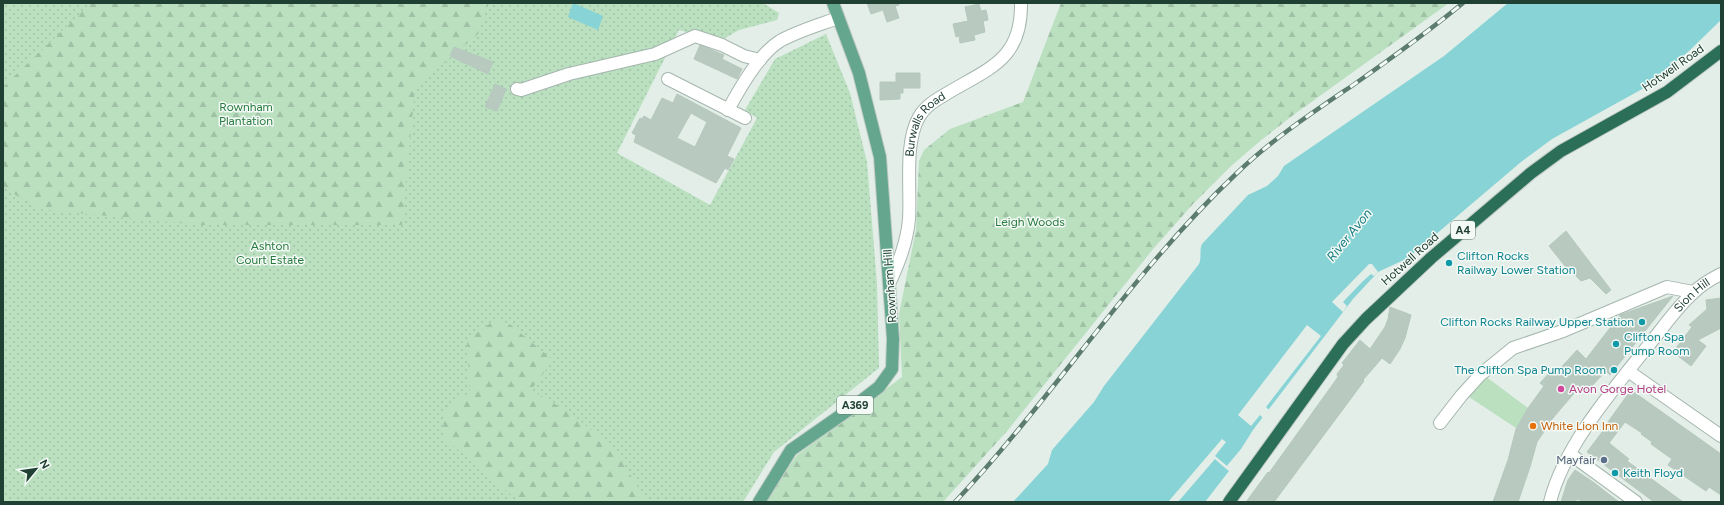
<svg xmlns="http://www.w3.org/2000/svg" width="1724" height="505" font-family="Figtree,sans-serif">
<defs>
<pattern id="grass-dots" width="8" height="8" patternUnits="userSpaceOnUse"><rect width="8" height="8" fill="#bae0c0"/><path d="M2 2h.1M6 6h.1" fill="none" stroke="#a0c1a6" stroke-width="1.8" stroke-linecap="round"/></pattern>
<pattern id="forest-firs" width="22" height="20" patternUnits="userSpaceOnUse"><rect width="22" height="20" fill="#bae0c0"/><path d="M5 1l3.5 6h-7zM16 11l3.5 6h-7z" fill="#a0c1a6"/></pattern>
</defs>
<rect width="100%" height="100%" fill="#e3eee8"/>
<path fill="url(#grass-dots)" d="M3,3H763L779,13L777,20L739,30L720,41L679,30L617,153L710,205L757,118L745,110L775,59L826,34L850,93L867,162L877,284L879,368L774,452L743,502H3Z"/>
<g fill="url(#forest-firs)">
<path d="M91,3H489L478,34L415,88L402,225H200L38,209L3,187V87Z"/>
<path d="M1061,3H1449L1292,116L1260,141L1230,167L1193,204L1154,248L1008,430L943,502H764L797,455L902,377L899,314L916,230L919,161L924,150L950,129L1023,102Z"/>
<path d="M496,319L511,325L553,360L531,390L572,414L616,452L647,502H520L444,438L443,409L470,392L467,340Z"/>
</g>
<path fill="#bae0c0" d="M1485,376L1528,408L1516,428L1469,397Z"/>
<g fill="#87d3d6">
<path d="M573,3L603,16L598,30L568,17Z"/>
<path d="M1508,3H1721V20L1689,51L1644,88L1552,139L1521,162L1408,258L1378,272L1353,299L1253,430L1241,449L1225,468L1229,471L1205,502H1013L1048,464L1052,450L1094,402L1104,386L1199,264C1202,257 1199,250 1202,244L1248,195L1267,186L1278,176L1284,166L1444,56Z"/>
</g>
<g fill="#e3eee8">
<path d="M1369,264H1372L1378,272L1374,276L1371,274L1362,282L1343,302L1347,306L1343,312L1332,302Z"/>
<path d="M1307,325L1321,336L1266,407L1269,410L1263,418L1260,415L1251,426L1238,415Z"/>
<path d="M1222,439L1226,442L1215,456L1227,466L1225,468L1215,459L1178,502H1168Z"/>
</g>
<g fill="#b8c9c0" stroke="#b5c8be" fill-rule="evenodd">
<path d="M867,3H898L899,5L895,6L899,18L887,22L883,10L871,14Z"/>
<path d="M979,4L981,11L986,10L988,20L983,21L985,32L974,35L975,40L960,43L959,36L956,37L953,24L968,21L965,7Z"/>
<path d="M700,45L724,55L722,59L742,69L737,79L694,59Z"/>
<path d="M454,47L493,62L488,74L450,56Z"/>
<path d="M896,73H920V88H903V93H900V99L880,100V82H896Z"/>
<path d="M495,84L506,89L497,111L485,107Z"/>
<path d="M677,94L741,128L727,156L734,159L728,170L725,168L716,183L634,142L636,135L632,133L640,118L642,119L644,116L651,120L662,98L673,103ZM691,113L707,122L695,147L677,138Z"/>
<path d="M1566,231L1611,290L1606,294L1590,278L1581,281L1573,273L1569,271L1549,246Z"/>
<path d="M1673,296L1610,375L1606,371L1587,391L1582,387L1577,392L1576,391L1553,418L1537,442L1530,467L1518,502H1493L1508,460L1516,429L1528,408L1544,386L1540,383L1552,370L1556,373L1577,350L1586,359L1620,315Z"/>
<path d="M1721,298V328L1698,340L1706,346L1691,366L1673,352L1692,327L1689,325L1707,309L1706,300Z"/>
<path d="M1390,307L1411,315L1405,338L1400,349L1390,364L1382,358L1363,380L1364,381L1274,502H1246L1268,472L1269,473L1338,377L1337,374L1344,365L1342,363L1360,340L1370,349L1385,327L1388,319Z"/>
<path d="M1631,390L1721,454V495L1709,487L1706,491L1668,465L1672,459L1651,444L1652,442L1641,434L1642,433L1625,422L1609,443L1629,459L1627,461L1683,502H1654L1587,452L1609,423L1608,422Z"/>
<path d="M1575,470L1593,482L1619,502H1586L1576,499V502H1561L1568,480Z"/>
</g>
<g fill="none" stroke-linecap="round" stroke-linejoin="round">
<g stroke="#a5b6ae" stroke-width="14">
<g id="minor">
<path d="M668,79L745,118"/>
<path d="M517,89L521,90L569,74L655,54L695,36L722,45L744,56L760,60"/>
<path d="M728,110C740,88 759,54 780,41C798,31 819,25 838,18"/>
<path id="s1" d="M890,282C899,262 907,242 909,219C911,189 904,143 919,117C925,106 936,100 946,94C989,68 1022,60 1021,3"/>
<path d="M1628,371L1721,436"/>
<path d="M1440,423L1461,396L1480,375L1513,348L1563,331L1667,287L1693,292"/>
<path d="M1570,454L1636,502"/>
<path id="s2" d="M1550,502C1564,446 1612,391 1648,346C1663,328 1676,308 1693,293C1701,285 1711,279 1721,274"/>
</g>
</g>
<g stroke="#c1cac6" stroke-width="14">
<path id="major" d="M759,502L791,450L857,404L879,387L892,369L893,339L880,157L859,73L833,3"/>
</g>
<g stroke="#c1cac6" stroke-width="14">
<path id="highway" d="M1229,502L1343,344L1366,319L1431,258L1531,173L1561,151L1667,92L1721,51"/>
</g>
<use href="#minor" stroke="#fff" stroke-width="12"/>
<use href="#major" stroke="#64a68e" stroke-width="12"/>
<use href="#highway" stroke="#2b6f59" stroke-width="12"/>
<g stroke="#5c7c6f" stroke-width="4.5">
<path id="rail" d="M955,502C1054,397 1131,273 1236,174C1272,139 1315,111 1356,83C1393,57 1429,31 1463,3"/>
</g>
<use href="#rail" stroke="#f4faf6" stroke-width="3" stroke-dasharray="9" stroke-linecap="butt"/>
</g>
<g fill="#0f9aa8" stroke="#f4faf6" stroke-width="1.5">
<circle cx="1449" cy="263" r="4"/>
<circle cx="1642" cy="322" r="4"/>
<circle cx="1616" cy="344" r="4"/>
<circle cx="1614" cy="370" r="4"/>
<circle cx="1615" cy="473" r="4"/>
</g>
<circle fill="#d1479c" stroke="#f4faf6" stroke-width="1.5" cx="1561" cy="389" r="4"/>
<circle fill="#e8710a" stroke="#f4faf6" stroke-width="1.5" cx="1533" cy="426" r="4"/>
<circle fill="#5c6f8a" stroke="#f4faf6" stroke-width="1.5" cx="1604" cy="460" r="4"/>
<g text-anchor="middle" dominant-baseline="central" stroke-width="3" stroke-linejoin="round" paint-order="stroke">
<g fill="#f4faf6" stroke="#60786e" stroke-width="1">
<rect x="1451" y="221" width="24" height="18" rx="3"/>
<rect x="837" y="396" width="36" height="18" rx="3"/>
</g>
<g font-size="11" font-weight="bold" fill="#214034">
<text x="1463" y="230">A4</text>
<text x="855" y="405">A369</text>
</g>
<g font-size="12" fill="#214034" stroke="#f4faf6">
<text transform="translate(1673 68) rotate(-35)">Hotwell Road</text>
<text stroke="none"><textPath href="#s1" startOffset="166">Burwalls Road</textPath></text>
<text transform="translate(1410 259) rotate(-42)">Hotwell Road</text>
<text transform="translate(890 286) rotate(-94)">Rownham Hill</text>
<text stroke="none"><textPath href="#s2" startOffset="253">Sion Hill</textPath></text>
</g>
<g font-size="12" fill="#287a3f" stroke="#f4faf6">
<text x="246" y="107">Rownham<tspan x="246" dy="14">Plantation</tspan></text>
<text x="1030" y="222">Leigh Woods</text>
<text x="270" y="246">Ashton<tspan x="270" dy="14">Court Estate</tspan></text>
</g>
<g font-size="12" fill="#0d838f" stroke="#f4faf6" text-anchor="start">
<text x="1457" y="256">Clifton Rocks<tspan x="1457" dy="14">Railway Lower Station</tspan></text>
<text x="1634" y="322" text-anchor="end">Clifton Rocks Railway Upper Station</text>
<text x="1624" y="337">Clifton Spa<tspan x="1624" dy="14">Pump Room</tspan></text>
<text x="1606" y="370" text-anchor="end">The Clifton Spa Pump Room</text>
<text x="1623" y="473">Keith Floyd</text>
</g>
<g font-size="12" fill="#b23c85" stroke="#f4faf6" text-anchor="start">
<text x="1569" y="389">Avon Gorge Hotel</text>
</g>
<g font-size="12" fill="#c56008" stroke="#f4faf6" text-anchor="start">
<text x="1541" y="426">White Lion Inn</text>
</g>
<g font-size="12" fill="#4e5e75" stroke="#f4faf6" text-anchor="end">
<text x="1596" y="460">Mayfair</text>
</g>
<g font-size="13" font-style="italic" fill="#177b81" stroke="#f4faf6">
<text transform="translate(1349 235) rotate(-51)">River Avon</text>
</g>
</g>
<rect width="1724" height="505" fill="none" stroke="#214034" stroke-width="8"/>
<g transform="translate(36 469) rotate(61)" stroke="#f4faf6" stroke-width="3" paint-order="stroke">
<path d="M0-3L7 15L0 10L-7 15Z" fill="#214034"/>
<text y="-6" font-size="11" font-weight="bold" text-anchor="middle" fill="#214034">N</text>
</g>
</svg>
